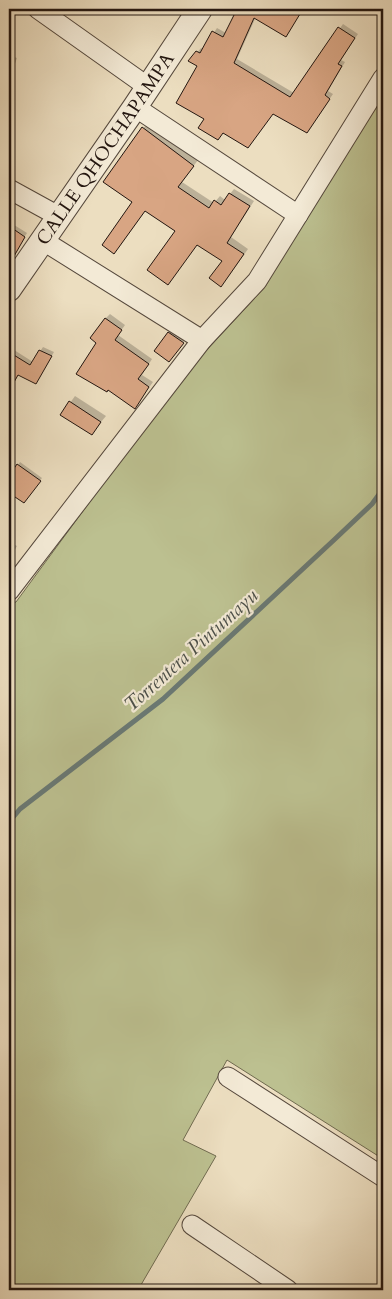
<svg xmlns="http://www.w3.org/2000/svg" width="392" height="1299" font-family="Cardo,serif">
<rect width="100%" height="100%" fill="#ecdec0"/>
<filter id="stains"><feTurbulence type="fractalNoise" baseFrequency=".004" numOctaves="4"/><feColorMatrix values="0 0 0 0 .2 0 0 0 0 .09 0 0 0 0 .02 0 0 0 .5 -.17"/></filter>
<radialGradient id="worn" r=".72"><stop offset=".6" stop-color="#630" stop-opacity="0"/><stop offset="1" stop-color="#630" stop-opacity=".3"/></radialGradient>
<path fill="#bcc090" stroke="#706b50" d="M383,97V1159L227,1060L183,1140L216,1156L138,1290H9V604L16,602L181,378L265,287L308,210Z"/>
<g fill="#0003">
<path d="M238,9H262L255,19L237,59L294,93L343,24L358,34L341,60L345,62L328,91L333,94L307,132L273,113L248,147L224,132L218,139L206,118L198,65L190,61L201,48L203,49L217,28L226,33Z"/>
<path d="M9,55L17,58L9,80Z"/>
<path d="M148,124L198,160L182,182L214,203L220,196L225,200L234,189L254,201L231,237L248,249L226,280L223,260L197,244L168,283L176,230L146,210L114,253L134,202L143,128Z"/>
<path d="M9,217L13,220L11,223L27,233L16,250L9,246Z"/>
<path d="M110,314L125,325L118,335L152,359L142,375L153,382L135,407L98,343L106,318Z"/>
<path d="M171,330L185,340L172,358L169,333Z"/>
<path d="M43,347L54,352L39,379L36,382L19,374L9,392V350L11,348L33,362Z"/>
<path d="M75,396L106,416L92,433L62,414Z"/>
<path d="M20,462L42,478L24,502L9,492V466L14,471Z"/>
<path d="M9,542L17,546L9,560Z"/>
</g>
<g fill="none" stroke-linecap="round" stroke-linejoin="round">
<path stroke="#6a7974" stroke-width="5" d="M9,822L20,809L163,699L335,539L372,504L383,489"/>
</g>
<g fill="#d8a583" stroke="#231610">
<path d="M237,9H303L286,37L254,18L234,63L290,97L338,27L355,38L338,64L342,66L325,95L330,99L307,133L273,114L248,148L223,133L218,140L198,128L204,119L176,103L197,66L188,61L196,51L200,53L212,31L223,37Z"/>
<path d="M142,127L194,166L178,187L209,208L214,200L221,205L229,193L250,206L227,243L244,254L221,287L209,278L222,261L197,245L168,285L147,270L175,231L145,211L114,254L102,245L132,202L103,182Z"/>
<path d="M9,226L25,237L9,265Z"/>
<path d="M105,318L122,330L115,340L149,364L138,379L149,387L135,409L108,390L107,392L76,374L96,343L90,338Z"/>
<path d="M168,332L184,343L169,362L154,351Z"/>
<path d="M39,350L52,356L36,384L18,375L9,391V352L30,365Z"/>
<path d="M69,401L101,422L92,435L60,415Z"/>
<path d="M17,464L41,481L24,503L9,493V476Z"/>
</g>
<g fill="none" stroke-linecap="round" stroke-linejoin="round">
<g stroke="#55483c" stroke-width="21">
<g id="minor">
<path d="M38,9L148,87"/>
<path d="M135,107L298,215"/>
<path d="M9,189L60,217"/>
<path d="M42,240L202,340"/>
<path d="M9,591L202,340L257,281L383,78"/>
<path d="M228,1077L383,1177"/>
<path d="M192,1225L288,1290"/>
</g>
</g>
<g stroke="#55483c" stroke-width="26">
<g id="tertiary">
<path id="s1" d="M9,289L135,107L200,9"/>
</g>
</g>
<use href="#minor" stroke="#f3ead6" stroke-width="19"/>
<use href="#tertiary" stroke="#f3ead6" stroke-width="24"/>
</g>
<g text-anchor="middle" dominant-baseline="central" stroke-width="4.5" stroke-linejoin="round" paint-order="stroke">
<g font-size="19" fill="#231610" stroke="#f3ead6">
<text stroke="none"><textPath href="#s1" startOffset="170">CALLE QHOCHAPAMPA</textPath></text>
</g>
<g font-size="20" font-style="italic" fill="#4c504a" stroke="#f3ead6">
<text transform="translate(191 650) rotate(-42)">Torrentera Pintumayu</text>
</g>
</g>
<rect width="392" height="1299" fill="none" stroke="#ecdec0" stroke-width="30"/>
<rect x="10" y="10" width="372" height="1279" fill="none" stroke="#231610" stroke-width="2.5"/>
<rect x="15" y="15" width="362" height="1269" fill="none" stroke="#231610"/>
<rect width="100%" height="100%" filter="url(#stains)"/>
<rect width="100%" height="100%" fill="url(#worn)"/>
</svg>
